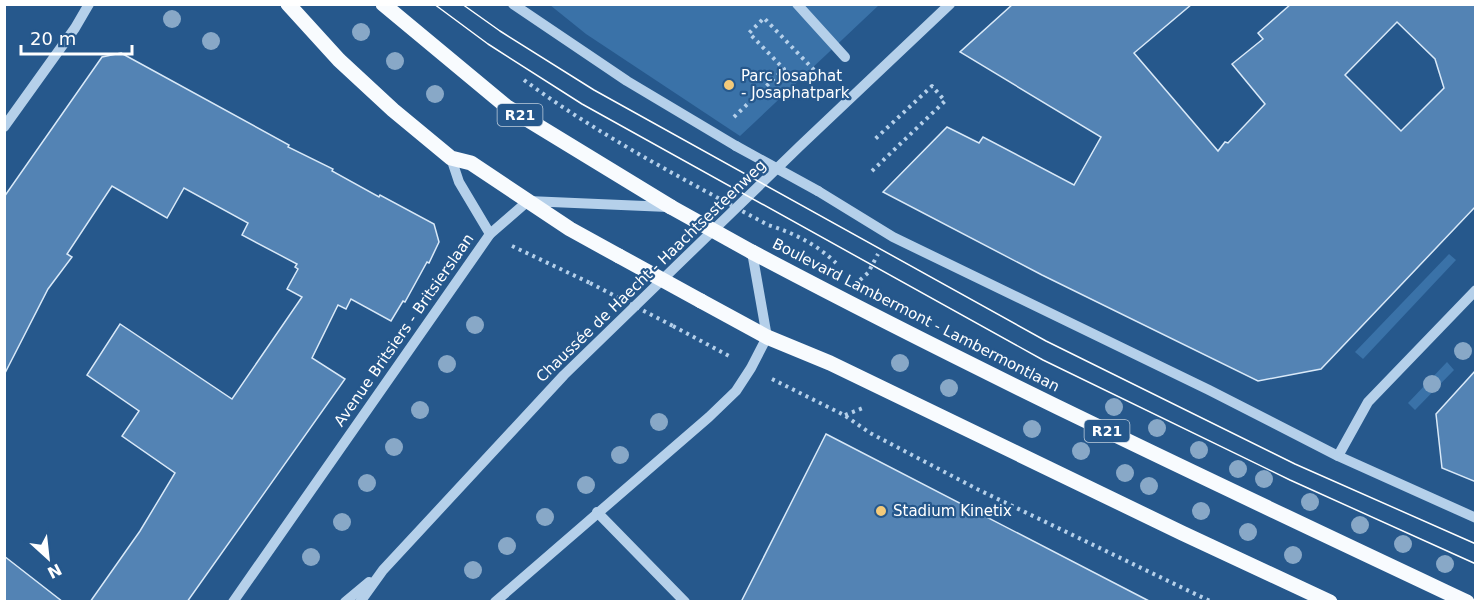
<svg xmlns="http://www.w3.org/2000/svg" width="1480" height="606" font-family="'DejaVu Sans',sans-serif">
<rect width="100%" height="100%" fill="#26588c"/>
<g fill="#3a72a8">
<path d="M550,5H879L740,136L586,34Z"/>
<path d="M1449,254L1456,260L1363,359L1355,352Z"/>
<path d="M1447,362L1454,370L1415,410L1408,403Z"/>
</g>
<g fill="#5383b4" stroke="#d9e9f8" stroke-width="1.5" fill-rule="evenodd">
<path d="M1013,4H1192L1134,53L1218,151L1225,142L1228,143L1265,104L1232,64L1263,39L1258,33L1291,4H1476V206L1321,369L1258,381L1042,275L883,192L947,127L979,143L983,137L1074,185L1101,137L960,52ZM1397,22L1435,59L1444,88L1401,131L1345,75Z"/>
<path d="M121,53L289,145L288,147L333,169L332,171L379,197L380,195L434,224L439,242L429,263L427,262L405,302L403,301L391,321L351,299L346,309L338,305L312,358L345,379L187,602H90L140,531L175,473L122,436L139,411L87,375L120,324L232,399L302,297L287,289L298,269L295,267L297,264L242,235L248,223L184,188L167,218L112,186L67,254L72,257L48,289L4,375V197L102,57Z"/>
<path d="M1476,370V482L1442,468L1436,414Z"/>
<path d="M826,434L1151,602H741Z"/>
<path d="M4,556L63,602H4Z"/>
</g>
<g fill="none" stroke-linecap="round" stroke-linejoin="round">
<g stroke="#b5d0ea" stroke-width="4" stroke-dasharray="3 4.5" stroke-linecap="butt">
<path d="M734,117L784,69L749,33L764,18L814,70"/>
<path d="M872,171L945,101L932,86L873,141"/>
<path d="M512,246L590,283"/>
<path d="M860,280L868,273L878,254"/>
<path d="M673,326L731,357"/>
<path d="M772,379L844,415L870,433L977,489L1212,602"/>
<path d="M845,415L863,408"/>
</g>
<g stroke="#b5d0ea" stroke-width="10">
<path d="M513,4L627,81L736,146"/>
<path d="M797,4L845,57"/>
<path d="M4,127L75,28L89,4"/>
<path d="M451,158L459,182L490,234"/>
<path d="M818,191L893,237L1209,390L1338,456L1476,518"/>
<path d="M1338,456L1368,402L1476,290"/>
<path d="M597,512L685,602"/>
<path d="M233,602L490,234L528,201L668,207"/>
<path d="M345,602L369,582"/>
<path d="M360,602L383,570L564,375L800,146L950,4"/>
<path d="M495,602L709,417L736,391L751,368L767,337L752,252"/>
</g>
<g stroke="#f8fbfe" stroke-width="15">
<path d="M288,4L339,60L393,110L451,158L471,163L570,229L619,256"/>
<path d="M383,4L507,107L671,207"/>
<path d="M752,252C986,376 1227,489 1467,602"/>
<path d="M701,301L767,337L830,363L1182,533L1330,602"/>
</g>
<g stroke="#fff" stroke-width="1.5">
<path d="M434,4L488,44L582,104L1043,360L1290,480L1476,564"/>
<path d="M462,4L500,31L594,90L1046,341L1295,464L1476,544"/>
</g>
<g stroke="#b5d0ea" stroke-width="4" stroke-dasharray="3 4.5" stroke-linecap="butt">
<path d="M524,80C600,136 685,180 768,225C794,233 816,244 836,263"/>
<path d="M590,283L673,326"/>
</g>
<path stroke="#b5d0ea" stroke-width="10" d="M736,146L818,191"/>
<g stroke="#f8fbfe" stroke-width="15">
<path d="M671,207L752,252"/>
<path d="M619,256L701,301"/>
</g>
</g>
<g fill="#88a8c7">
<circle cx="172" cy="19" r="9"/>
<circle cx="361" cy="32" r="9"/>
<circle cx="211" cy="41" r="9"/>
<circle cx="395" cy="61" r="9"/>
<circle cx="435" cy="94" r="9"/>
<circle cx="475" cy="325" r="9"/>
<circle cx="1463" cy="351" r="9"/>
<circle cx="900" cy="363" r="9"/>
<circle cx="447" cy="364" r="9"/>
<circle cx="1432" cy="384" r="9"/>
<circle cx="949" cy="388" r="9"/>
<circle cx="1114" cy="407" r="9"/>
<circle cx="420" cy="410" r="9"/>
<circle cx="659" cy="422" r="9"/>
<circle cx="1157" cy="428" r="9"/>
<circle cx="1032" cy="429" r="9"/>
<circle cx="394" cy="447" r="9"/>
<circle cx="1199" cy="450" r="9"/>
<circle cx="1081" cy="451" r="9"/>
<circle cx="620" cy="455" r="9"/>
<circle cx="1238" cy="469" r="9"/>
<circle cx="1125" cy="473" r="9"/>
<circle cx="1264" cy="479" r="9"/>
<circle cx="367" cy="483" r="9"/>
<circle cx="586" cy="485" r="9"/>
<circle cx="1149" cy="486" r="9"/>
<circle cx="1310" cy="502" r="9"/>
<circle cx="1201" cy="511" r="9"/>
<circle cx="545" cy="517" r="9"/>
<circle cx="342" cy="522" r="9"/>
<circle cx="1360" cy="525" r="9"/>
<circle cx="1248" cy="532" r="9"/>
<circle cx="1403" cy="544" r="9"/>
<circle cx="507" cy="546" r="9"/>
<circle cx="1293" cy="555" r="9"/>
<circle cx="311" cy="557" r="9"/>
<circle cx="1445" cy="564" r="9"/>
<circle cx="473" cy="570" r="9"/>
</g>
<g fill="#f3ca7a" stroke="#26588c" stroke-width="2">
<circle cx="729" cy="85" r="6"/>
<circle cx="881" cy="511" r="6"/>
</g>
<g text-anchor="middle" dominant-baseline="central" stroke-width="4.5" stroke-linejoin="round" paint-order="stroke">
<g fill="#26588c" stroke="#becddc" stroke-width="1.5">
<rect x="497.5" y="104" width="45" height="22" rx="4.5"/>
<rect x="1084.5" y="420" width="45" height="22" rx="4.5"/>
</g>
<g font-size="14" font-weight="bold" fill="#fff">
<text x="520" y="115">R21</text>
<text x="1107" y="431">R21</text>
</g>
<g font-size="15" fill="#fff" stroke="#26588c" text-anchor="start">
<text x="741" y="76">Parc Josaphat<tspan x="741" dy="17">- Josaphatpark</tspan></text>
<text x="893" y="511">Stadium Kinetix</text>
</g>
<g font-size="15" fill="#fff" stroke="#26588c">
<text transform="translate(651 271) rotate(-44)">Chaussée de Haecht - Haachtsesteenweg</text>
<text transform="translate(916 315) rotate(27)">Boulevard Lambermont - Lambermontlaan</text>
<text transform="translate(404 330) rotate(-55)">Avenue Britsiers - Britsierslaan</text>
</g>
</g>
<rect width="1480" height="606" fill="none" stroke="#ffffff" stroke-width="12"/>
<g transform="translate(48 558) rotate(153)" stroke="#26588c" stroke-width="4.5" paint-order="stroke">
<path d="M0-4.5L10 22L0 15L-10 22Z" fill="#ffffff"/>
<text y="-9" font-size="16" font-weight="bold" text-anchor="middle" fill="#ffffff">N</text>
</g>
<path d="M21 45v9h111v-9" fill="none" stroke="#ffffff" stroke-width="3"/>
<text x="30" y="45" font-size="18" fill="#ffffff" stroke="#26588c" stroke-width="4.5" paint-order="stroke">20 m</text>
</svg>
